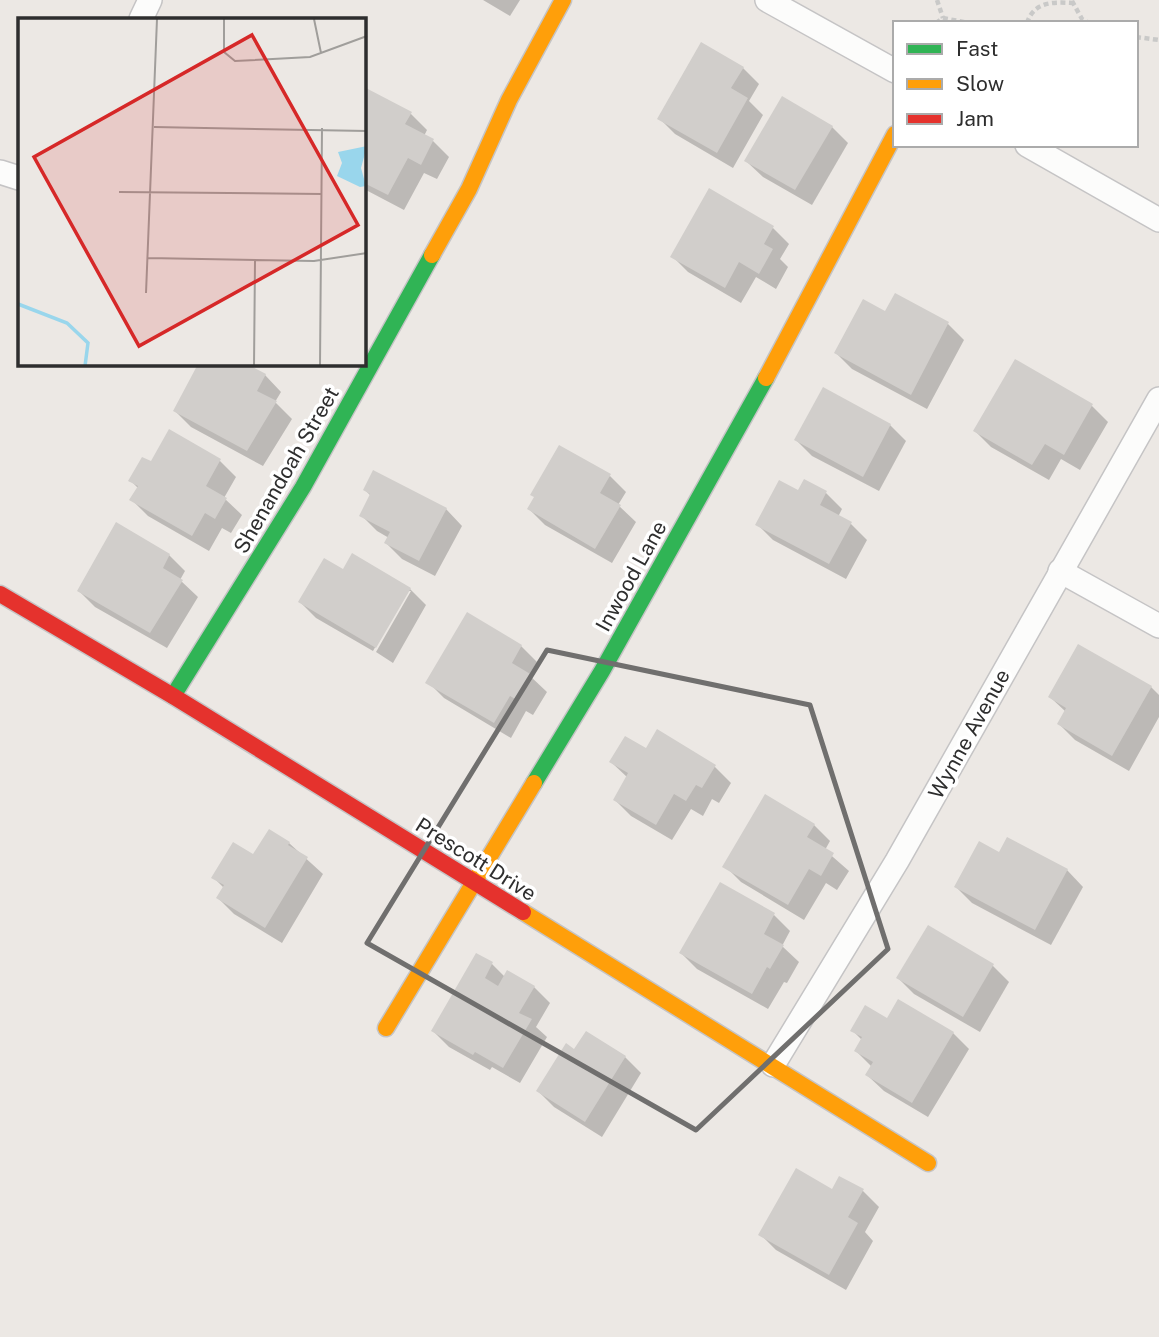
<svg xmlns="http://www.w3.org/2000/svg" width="1159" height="1337" font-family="'Public Sans',sans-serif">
<rect width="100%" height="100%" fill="#ece8e4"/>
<g fill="#0003">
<path d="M483,0H520L510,16Z"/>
<path d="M743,68L759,84L749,101L763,115L733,168L675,134L659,118Z"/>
<path d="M364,92L411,114L427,130L424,136L433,141L449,157L437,179L424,173L404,210L364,189Z"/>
<path d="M832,127L848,143L812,205L763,177L746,161Z"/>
<path d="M773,228L789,244L780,259L788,267L776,289L756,277L741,303L688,272L672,256Z"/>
<path d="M895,295L948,324L964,340L927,409L852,369L836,353L885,313Z"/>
<path d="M1015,362L1092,406L1108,422L1080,470L1061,459L1049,480L991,447L975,431Z"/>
<path d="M200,364H243L265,375L281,392L275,402L292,419L263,466L191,427L175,411Z"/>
<path d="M890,425L906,441L879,491L812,456L796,440Z"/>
<path d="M170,432L220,461L236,477L224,498L242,515L231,533L222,528L209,551L148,516L132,500L138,488L131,481L151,464Z"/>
<path d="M610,476L626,492L618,505L636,522L612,563L545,525L529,509Z"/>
<path d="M804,481L826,493L842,509L838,517L851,524L867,540L846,579L773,540L757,524L799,492Z"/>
<path d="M365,490L446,509L462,526L435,576L402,559L386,543L389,538L377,531L361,515L371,496Z"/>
<path d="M169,555L185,571L180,580L198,597L167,648L95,607L79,591Z"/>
<path d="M353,556L410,589L426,605L393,663L376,652L411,591H407L373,651L316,618L300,602L344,571Z"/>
<path d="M521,646L537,662L529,675L547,692L533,715L526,711L511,738L444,698L428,682Z"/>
<path d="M1151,687L1159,695V717L1129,771L1075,740L1059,724L1066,712L1050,697Z"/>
<path d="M646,750L715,767L731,783L719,803L712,799L703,816L691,809L672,840L631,816L615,800L628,778L611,762Z"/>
<path d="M814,825L830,841L825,850L849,871L837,890L826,883L804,920L741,882L725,866Z"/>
<path d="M289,843L323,874L282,943L234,914L218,898L224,888L213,877L254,857Z"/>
<path d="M999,854L1067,870L1083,887L1051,945L972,903L956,887Z"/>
<path d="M774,915L790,931L782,946L799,962L787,983L784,982L768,1009L697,969L681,953Z"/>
<path d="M928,927L993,966L1009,982L980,1032L914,994L898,978Z"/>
<path d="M477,955L492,964L505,977L534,987L550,1003L536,1027L547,1037L520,1083L492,1067L490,1070L449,1047L433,1031Z"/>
<path d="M852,1030L953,1033L969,1049L928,1117L884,1091L867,1075L872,1067L856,1051L862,1040Z"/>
<path d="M586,1033L625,1057L641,1073L602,1137L554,1107L538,1091L575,1051Z"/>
<path d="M833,1191H863L879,1207L865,1232L873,1241L846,1290L776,1250L760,1234Z"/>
</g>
<g fill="#d1cecb">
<path d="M701,42L744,67L731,88L748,98L717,153L657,119Z"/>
<path d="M364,87L412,112L405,124L434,139L421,165L408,158L388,195L364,183Z"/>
<path d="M782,96L833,126L795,190L744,161Z"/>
<path d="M709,188L774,226L764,244L773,249L759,274L739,262L725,288L670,257Z"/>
<path d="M895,293L949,322L911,395L834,353L863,299L885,311Z"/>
<path d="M1015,359L1093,404L1064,455L1045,444L1032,465L973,431Z"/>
<path d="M198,364H247L266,374L257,391L277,401L247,451L173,411Z"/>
<path d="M823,387L891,424L863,477L794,440Z"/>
<path d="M169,429L221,459L206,486L227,498L215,519L205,513L192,536L129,500L138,486L128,481L142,457L151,461Z"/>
<path d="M559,445L611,474L600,493L621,505L595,549L527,509L534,497L530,495Z"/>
<path d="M373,470L447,508L419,561L384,543L390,532L359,516L370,494L363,490Z"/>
<path d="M804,479L827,491L820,505L852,522L829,564L755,525L779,480L798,490Z"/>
<path d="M116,522L170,554L163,568L183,580L150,633L77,591Z"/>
<path d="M352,553L411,588L376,648L298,602L324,558L343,569Z"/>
<path d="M467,612L522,645L512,663L532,675L517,700L510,696L494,723L425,683Z"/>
<path d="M1078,644L1152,686L1112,756L1057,724L1066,708L1048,697Z"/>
<path d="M657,729L716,765L702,788L696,785L686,801L674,794L656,825L613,800L628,773L609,762L625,736L646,748Z"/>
<path d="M765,794L815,824L807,837L834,853L821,876L809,869L788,905L722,867Z"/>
<path d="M269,829L290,842L288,845L308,857L265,928L216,898L224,885L211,878L233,842L253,854Z"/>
<path d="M1007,837L1068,869L1035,930L954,887L979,841L999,852Z"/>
<path d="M720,882L775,913L764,934L784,945L770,969L767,967L752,994L679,953Z"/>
<path d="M928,925L994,964L963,1017L896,978Z"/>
<path d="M476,953L493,962L485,978L498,986L507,970L535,986L519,1013L532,1019L503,1068L475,1052L473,1055L431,1031Z"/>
<path d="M898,999L954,1032L912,1103L865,1075L873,1062L854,1051L862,1037L850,1031L865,1005L887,1018Z"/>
<path d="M586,1031L626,1056L585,1122L536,1091L566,1043L574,1049Z"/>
<path d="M796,1168L832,1189L839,1176L864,1189L848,1217L858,1223L829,1275L758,1235Z"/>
</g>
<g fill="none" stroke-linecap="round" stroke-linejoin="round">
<g stroke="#c5c4c5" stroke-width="26">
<g id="street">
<path d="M767,0L895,71"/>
<path d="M141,19L150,0"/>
<path d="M1027,145L1159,220"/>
<path d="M0,172L19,178"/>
<path d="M1060,571L1159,626"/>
<path d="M773,1065L897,861L1159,399"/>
</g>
</g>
<g stroke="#c5c4c5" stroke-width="19">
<g id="fast">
<path d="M173,696L303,487L432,255"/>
<path d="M534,783L602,671L766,378"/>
</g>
</g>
<g stroke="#c5c4c5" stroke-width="19">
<g id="slow">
<path d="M432,255L469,189L509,100L563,0"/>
<path d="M766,378L895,134"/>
<path d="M523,912L928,1163"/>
<path d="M386,1028L534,783"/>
</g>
</g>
<g stroke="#c5c4c5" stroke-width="19">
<path id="jam" d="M0,594L173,696L523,912"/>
</g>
<g stroke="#c9c9c8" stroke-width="4.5" stroke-dasharray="5 3.5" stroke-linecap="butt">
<path d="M937,0L943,18"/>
<path d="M1072,1L1082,19L1089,23"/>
<path d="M936,23L943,18L969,23"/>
<path d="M1027,23C1034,1 1054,2 1073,3"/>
<path d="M1136,37L1159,40"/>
</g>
<use href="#street" stroke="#fcfcfb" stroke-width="23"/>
<use href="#fast" stroke="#30b455" stroke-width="16"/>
<use href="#slow" stroke="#ff9f0a" stroke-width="16"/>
<use href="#jam" stroke="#e5322d" stroke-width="16"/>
</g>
<path fill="none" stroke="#706f6e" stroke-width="5" stroke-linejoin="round" d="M547,650L810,705L888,949L696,1130L367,943Z"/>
<g text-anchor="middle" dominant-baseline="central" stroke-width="7" stroke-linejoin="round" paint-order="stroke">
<g font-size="21" fill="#2e2e2e" stroke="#fff">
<text transform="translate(286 470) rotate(-60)">Shenandoah Street</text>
<text transform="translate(631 576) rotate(-61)">Inwood Lane</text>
<text transform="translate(969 734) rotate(-61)">Wynne Avenue</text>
<text transform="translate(476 859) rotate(32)">Prescott Drive</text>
</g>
</g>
<g transform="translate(18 18)">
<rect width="348" height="348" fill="#ece8e4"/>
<path d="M349,128L343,150L348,168L342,169L319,158L324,145L320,134Z" fill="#99d6ec"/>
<path fill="none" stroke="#99d6ec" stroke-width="3.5" d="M0,286L49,305L70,325L67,348"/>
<path fill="none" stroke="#a09e9b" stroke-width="2" d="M206,1V34L217,43L292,39L349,18M296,1L303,35M136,109L349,113M101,174L304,176M130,240L296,243L349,235M128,275L139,1M236,348L237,243M302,348L304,110"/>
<path fill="#d62828" fill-opacity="0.15" stroke="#d62828" stroke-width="3.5" d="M234,17L340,207L121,328L16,139Z"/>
<rect width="348" height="348" fill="none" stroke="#2e2e2e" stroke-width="3.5"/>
</g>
<rect x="893" y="21" width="245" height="126" fill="#ffffff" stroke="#ababab" stroke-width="2"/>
<rect x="907" y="44" width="35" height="10" fill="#30b455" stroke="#ababab" stroke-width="2"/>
<text x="956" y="56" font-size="21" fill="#2e2e2e">Fast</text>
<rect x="907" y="79" width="35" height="10" fill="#ff9f0a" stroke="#ababab" stroke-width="2"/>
<text x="956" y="91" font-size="21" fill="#2e2e2e">Slow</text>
<rect x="907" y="114" width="35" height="10" fill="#e5322d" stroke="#ababab" stroke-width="2"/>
<text x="956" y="126" font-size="21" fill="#2e2e2e">Jam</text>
</svg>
